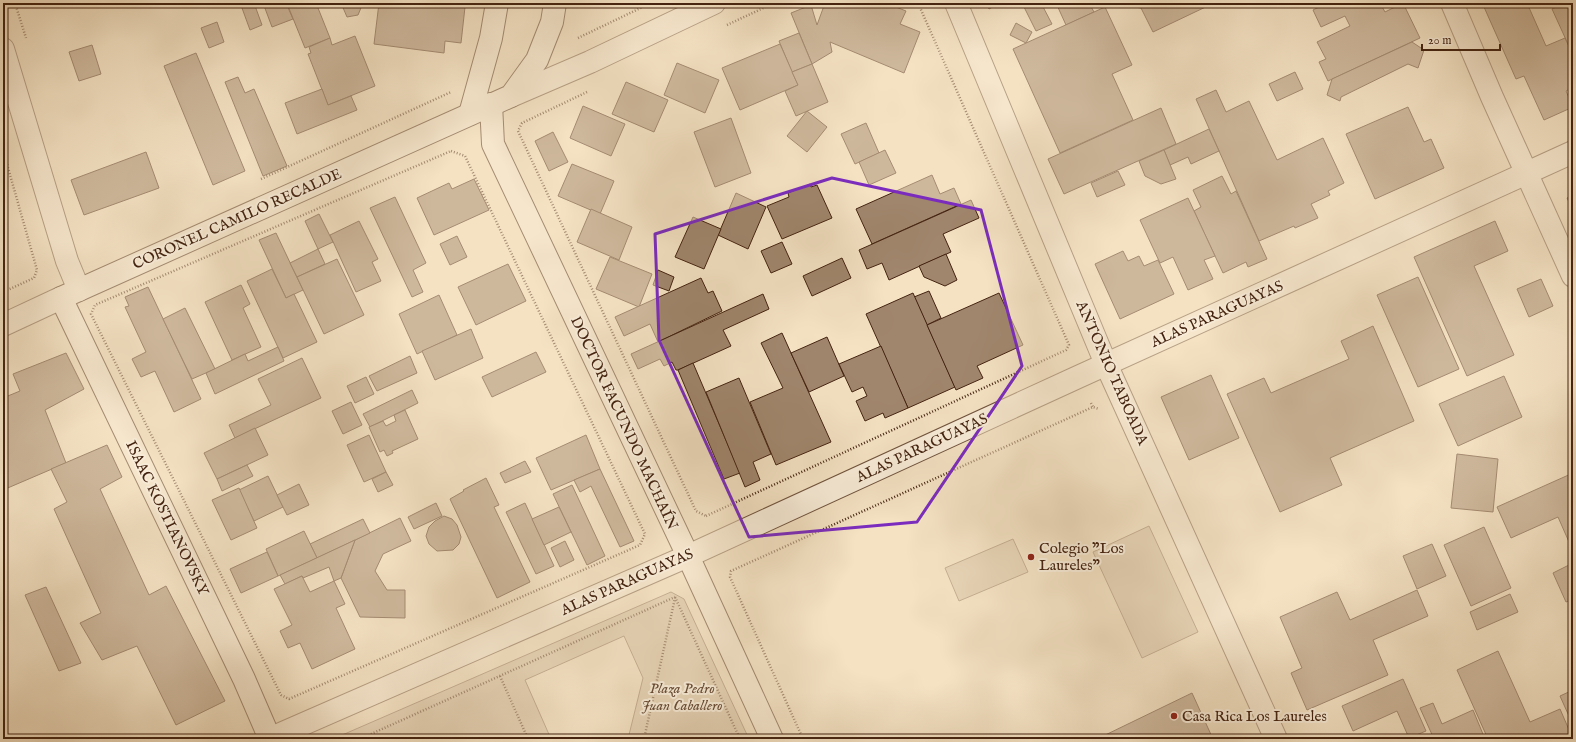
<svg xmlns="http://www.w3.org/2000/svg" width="1576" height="742" font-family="'IM FELL English',serif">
<rect width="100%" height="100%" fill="#f4e2c3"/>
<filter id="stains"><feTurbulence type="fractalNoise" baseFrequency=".005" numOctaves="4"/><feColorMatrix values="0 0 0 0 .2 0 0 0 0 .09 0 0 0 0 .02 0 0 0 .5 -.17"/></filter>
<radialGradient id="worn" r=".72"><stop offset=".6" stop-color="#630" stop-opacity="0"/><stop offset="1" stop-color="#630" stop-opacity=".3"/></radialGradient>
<g fill="#d6c2a5" stroke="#8d725a">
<path d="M1149,526L1198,632L1142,658L1093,552Z"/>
<path d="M1013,539L1028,572L959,601L945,568Z"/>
<path d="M671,592L684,599L749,739H628L643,678L624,636L525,680L551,739H333Z"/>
</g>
<g fill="#a0866d" stroke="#442310">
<path d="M254,3L262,25L250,30L242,8Z"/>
<path d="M263,3H286L293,19L272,27Z"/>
<path d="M297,3H316L330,38L305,48L288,6Z"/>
<path d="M341,3H363L358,15L347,17Z"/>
<path d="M379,3H428L465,7L461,43L445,41L444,53L374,44Z"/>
<path d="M825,3H886L906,11L900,24L920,32L904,73L830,42L832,52L812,64L791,13L811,5L817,25Z"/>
<path d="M983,3H1000L989,9L986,4L984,5Z"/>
<path d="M1022,3H1041L1052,24L1036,31Z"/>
<path d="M1056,3H1089L1094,12L1066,25Z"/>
<path d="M1118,3H1214L1153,32L1141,8L1116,4Z"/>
<path d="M1327,3H1380L1385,12L1403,3L1420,38L1328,81L1319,62L1326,59L1317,42L1350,26L1345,16L1321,27L1313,10Z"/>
<path d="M1493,3H1527L1546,46L1565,38L1573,55V87L1566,91L1573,107L1544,120L1524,76L1516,79L1484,7Z"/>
<path d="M1565,3H1573V55L1552,9Z"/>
<path d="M1105,7L1132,65L1112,74L1133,120L1060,153L1013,49Z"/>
<path d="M217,22L224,42L209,48L201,28Z"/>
<path d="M1016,23L1032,32L1026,43L1010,35Z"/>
<path d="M799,33L812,64L792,72L779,41Z"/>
<path d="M355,36L375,86L328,105L308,54L311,53L309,47L330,38L332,45Z"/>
<path d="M1412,42L1424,50L1418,68L1408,64L1341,97L1340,101L1327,95L1332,79Z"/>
<path d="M780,44L798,85L740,110L722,68Z"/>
<path d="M92,45L101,74L79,81L69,52Z"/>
<path d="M196,53L245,171L213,185L164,66Z"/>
<path d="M677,63L719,80L705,113L664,95Z"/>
<path d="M812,64L828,102L796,116L785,91L798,85L792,72Z"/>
<path d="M1295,72L1303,89L1277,101L1269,84Z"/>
<path d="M238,77L245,93L254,89L287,166L263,176L225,82Z"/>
<path d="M626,82L668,100L654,132L612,114Z"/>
<path d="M322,89L328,105L351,96L357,110L297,134L285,103Z"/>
<path d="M1216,90L1226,112L1249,101L1277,160L1323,138L1344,183L1328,191L1330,195L1311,204L1318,218L1295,228L1294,226L1259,241L1196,99Z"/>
<path d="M583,106L625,124L611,156L570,138Z"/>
<path d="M1408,107L1424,142L1431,139L1444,168L1375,199L1346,134Z"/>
<path d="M1161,108L1176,144L1064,194L1048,159Z"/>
<path d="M807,111L827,127L807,152L787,136Z"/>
<path d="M731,118L751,173L715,187L694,132Z"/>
<path d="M866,123L879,153L855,164L841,134Z"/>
<path d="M1209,129L1219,151L1191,164L1188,157L1170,165L1164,150Z"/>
<path d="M553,132L568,162L549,171L535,141Z"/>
<path d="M885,150L896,173L869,185L859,162Z"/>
<path d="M1164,150L1176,179L1161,184L1145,176L1139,161Z"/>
<path d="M146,152L159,188L84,215L71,180Z"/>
<path d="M572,164L614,181L600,214L558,196Z"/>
<path d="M1118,171L1125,185L1097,197L1091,183Z"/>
<path d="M932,175L940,194L954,188L961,204L872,244L856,209Z"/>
<path d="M1222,176L1231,194L1236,191L1267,259L1248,267L1246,262L1223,273L1194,211L1201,207L1193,190Z"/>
<path d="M474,179L489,210L434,235L417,198L449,183L452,189Z"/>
<path d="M810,184L811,187L817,185L832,218L782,239L767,206L789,197L788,193Z"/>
<path d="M736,193L766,207L748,249L718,235Z"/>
<path d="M1573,195V210L1567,198Z"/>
<path d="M395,197L426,263L413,270L423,292L412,297L370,208Z"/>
<path d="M1188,198L1215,256L1204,260L1213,279L1188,290L1173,257L1160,263L1140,220Z"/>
<path d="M971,200L979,218L943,234L951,252L889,280L882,263L867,269L859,250Z"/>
<path d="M591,209L632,227L619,260L577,242Z"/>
<path d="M319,214L333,242L318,249L305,221Z"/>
<path d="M693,217L721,229L704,269L675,257Z"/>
<path d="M359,221L378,259L372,262L381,281L356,292L330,235Z"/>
<path d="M1495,221L1508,251L1474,266L1514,355L1467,376L1414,257Z"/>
<path d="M276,233L303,290L286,298L259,240Z"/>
<path d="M457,236L467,257L450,265L440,244Z"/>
<path d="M782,242L792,264L771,273L761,251Z"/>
<path d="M318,249L325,264L297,277L290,263Z"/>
<path d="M1123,251L1128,261L1139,256L1144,266L1158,260L1174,294L1120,319L1095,264Z"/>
<path d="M946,254L957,280L945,286L924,277L919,266Z"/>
<path d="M610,257L652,274L639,307L596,289Z"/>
<path d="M842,258L851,278L812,296L803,276Z"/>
<path d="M337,259L364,315L324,334L297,277Z"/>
<path d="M508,264L526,301L476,325L458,287Z"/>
<path d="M272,269L286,298L294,294L317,342L283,358L247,281Z"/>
<path d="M658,270L674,277L669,291L653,285Z"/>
<path d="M1418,277L1459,369L1418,387L1377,295Z"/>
<path d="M701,278L708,293L713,291L722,311L658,342L650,324L624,336L615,317Z"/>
<path d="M1541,279L1553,306L1529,317L1517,289Z"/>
<path d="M241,285L250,304L243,308L261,347L232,360L205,302Z"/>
<path d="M148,287L201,399L174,412L155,371L141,377L132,359L146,352L125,307L129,306L125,297Z"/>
<path d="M929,291L941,318L927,325L914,297Z"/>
<path d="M913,293L955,387L908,408L866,314Z"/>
<path d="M999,293L1023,345L977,366L983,378L956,390L927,325Z"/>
<path d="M763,294L769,309L723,330L731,346L678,370H676L672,362L664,366L660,359L638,369L631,354Z"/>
<path d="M439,295L457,335L417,354L399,314Z"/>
<path d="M185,308L215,369L192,379L163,319Z"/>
<path d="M1373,326L1414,421L1330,458L1342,485L1280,512L1227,394L1264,378L1271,393L1349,359L1341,341Z"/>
<path d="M471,329L483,358L435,380L422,351Z"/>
<path d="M782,333L831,442L776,465L750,402L783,388L761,343Z"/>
<path d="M827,337L844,376L809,392L791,353Z"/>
<path d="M881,346L908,408L885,418L883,413L865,421L856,401L867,396L863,387L852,392L839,364Z"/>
<path d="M278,347L284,361L215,394L206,373L245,354L248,361Z"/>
<path d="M536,352L546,372L492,397L482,377Z"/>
<path d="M66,353L84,389L45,410L66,463L3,490V398L20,391L13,374Z"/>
<path d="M410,356L417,373L377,391L369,376Z"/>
<path d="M302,358L321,398L235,438L229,425L271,405L258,379Z"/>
<path d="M693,363L740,473L724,479L678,370Z"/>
<path d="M1211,375L1239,438L1189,460L1161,397Z"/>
<path d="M1504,376L1522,417L1458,446L1439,404Z"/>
<path d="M366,377L374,394L355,403L347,386Z"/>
<path d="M739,378L771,454L753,462L760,480L745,487L706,392Z"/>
<path d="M412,390L418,403L370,427L363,414Z"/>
<path d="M351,402L362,425L343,434L332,411Z"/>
<path d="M405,410L418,439L392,451L393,453L387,456L384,450L380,452L369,427L383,421L386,426L396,421L394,415Z"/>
<path d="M255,428L268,455L217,479L204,453Z"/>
<path d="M369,435L386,472L364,482L347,445Z"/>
<path d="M586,435L600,469L551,490L536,458Z"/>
<path d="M107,445L122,477L100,489L149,595L166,586L225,701L176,725L137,646L102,660L80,623L101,613L54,509L67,502L51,469Z"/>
<path d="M1457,454L1498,459L1493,512L1451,508Z"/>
<path d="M525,461L531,472L505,483L500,473Z"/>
<path d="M247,465L253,476L222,491L217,479Z"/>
<path d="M600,469L634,541L620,547L591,486L580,492L574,480Z"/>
<path d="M386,472L393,485L378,492L372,479Z"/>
<path d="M1573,473V551L1558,517L1511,538L1497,507Z"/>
<path d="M268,476L283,507L254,521L239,490Z"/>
<path d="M486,478L499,505L494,507L530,582L497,598L450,499L464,491L463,490Z"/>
<path d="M299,484L309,505L287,515L277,495Z"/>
<path d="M572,485L605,556L587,565L553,494Z"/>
<path d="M239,488L257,528L231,540L212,500Z"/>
<path d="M436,503L442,516L414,529L408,517Z"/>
<path d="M525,503L554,566L536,574L506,512Z"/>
<path d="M559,507L571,532L544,545L532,519Z"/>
<path d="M444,516L452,519L457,525L461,537L459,544L453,550L437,551L429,544L426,536L429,527L435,521Z"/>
<path d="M400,518L411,541L383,554L375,571L387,590H405V618L360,617L341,578L355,540Z"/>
<path d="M363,519L370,533L317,558L310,544Z"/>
<path d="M1484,527L1511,588L1471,606L1444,545Z"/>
<path d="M304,531L317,558L278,576L266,549Z"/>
<path d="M355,540L341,578L334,581L329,567L303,578L302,576L285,584L280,575Z"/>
<path d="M565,541L574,560L560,567L551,548Z"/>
<path d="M1432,544L1446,576L1417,589L1403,556Z"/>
<path d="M267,552L278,576L241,593L230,569Z"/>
<path d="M1573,563V599L1566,602L1553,573Z"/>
<path d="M302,576L310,592L334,581L345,604L336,608L355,649L312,669L300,643L288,648L280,631L292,625L274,589Z"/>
<path d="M46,587L81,663L59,671L25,595Z"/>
<path d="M1417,590L1428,616L1373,640L1388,675L1307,710L1291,673L1302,668L1280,617L1337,592L1350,620Z"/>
<path d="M1510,594L1518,612L1477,630L1470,612Z"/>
<path d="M1498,651L1530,722L1560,709L1573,739H1488L1457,670Z"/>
<path d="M1403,679L1426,731L1409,738L1397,711L1353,731L1342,706Z"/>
<path d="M1573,690V725L1560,696Z"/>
<path d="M1192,693L1213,739H1097Z"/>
<path d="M1433,703L1442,724L1473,710L1485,739H1434L1420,708Z"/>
</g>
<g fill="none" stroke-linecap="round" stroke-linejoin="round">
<g stroke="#70533d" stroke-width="24">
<g id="minor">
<path d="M956,3L1106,364L1276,739"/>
<path d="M1452,3L1492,97L1573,276"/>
<path d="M511,96L590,62L714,3"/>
<path d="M3,325L61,298"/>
</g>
</g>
<g stroke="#70533d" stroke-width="24">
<g id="tertiary">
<path d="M3,49L67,261L79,290"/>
<path d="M269,739L688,556L1078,377L1573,152"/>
</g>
</g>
<g stroke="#442310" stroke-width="24">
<g id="secondary">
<path d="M491,104L493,144L688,556L772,739"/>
<path d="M470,114L491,38L497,3"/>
<path d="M270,739L244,679L61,298L511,96L537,60L552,22L555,3"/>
</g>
</g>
<g stroke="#442310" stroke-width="2.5" stroke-dasharray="1 2" stroke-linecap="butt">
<path d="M15,3L26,38"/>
<path d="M727,25L774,3"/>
<path d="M578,38L651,3"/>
<path d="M587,92L522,123L518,131L696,511L706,516"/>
<path d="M3,150L37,270L34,278L3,292"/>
<path d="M451,151L465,156L645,534L640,545L289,699L281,695L91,314L95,305Z"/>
<path d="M261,179L451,92"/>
<path d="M1091,403L1093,407"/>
<path d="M706,516L1066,350L1069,345L918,3"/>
<path d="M675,597L740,739"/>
<path d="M500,676L528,739"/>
<path d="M360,739L675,597"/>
<path d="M644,739L675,598"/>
<path d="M803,739L730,577L731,571L1093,407L1099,409"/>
</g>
<use href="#minor" stroke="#f8ecd8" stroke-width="22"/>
<use href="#tertiary" stroke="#f8ecd8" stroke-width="22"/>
<use href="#secondary" stroke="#f8ecd8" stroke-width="22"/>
</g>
<path d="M0 0H1576V742H0ZM832,178L981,210L1022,366L917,522L749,537L659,340L655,234Z" fill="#f4e2c3" fill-opacity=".55" fill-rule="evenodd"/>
<path fill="none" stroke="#7b2cbf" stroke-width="3" stroke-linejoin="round" d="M832,178L981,210L1022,366L917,522L749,537L659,340L655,234Z"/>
<g fill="#8f2418" stroke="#f8ecd8" stroke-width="1.5">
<circle cx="1031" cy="557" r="4"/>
<circle cx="1174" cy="716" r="4"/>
</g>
<g text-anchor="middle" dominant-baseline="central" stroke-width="4" stroke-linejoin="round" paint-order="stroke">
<g font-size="15" fill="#442310" stroke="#f8ecd8">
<text transform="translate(237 219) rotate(-24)">CORONEL CAMILO RECALDE</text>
<text transform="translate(1217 314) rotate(-24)">ALAS PARAGUAYAS</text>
<text transform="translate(1112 373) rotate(66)">ANTONIO TABOADA</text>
<text transform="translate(624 423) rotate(65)">DOCTOR FACUNDO MACHAÍN</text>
<text transform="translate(922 448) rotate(-25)">ALAS PARAGUAYAS</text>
<text transform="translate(167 518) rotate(64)">ISAAC KOSTIANOVSKY</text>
<text transform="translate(627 582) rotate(-24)">ALAS PARAGUAYAS</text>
</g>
<g font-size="15" fill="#442310" stroke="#f8ecd8" text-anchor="start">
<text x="1039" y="548">Colegio "Los<tspan x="1039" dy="17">Laureles"</tspan></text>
<text x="1182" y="716">Casa Rica Los Laureles</text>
</g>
<g font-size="15" font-style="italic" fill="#684b35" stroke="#f8ecd8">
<text x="682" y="688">Plaza Pedro<tspan x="682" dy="17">Juan Caballero</tspan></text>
</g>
</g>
<rect width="1576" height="742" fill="none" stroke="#f4e2c3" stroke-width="16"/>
<rect x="4" y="4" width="1568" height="734" fill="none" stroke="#442310" stroke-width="2"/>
<rect x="8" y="8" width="1560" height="726" fill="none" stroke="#442310"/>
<path d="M1422 44v6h78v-6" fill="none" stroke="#442310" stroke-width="2"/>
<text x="1428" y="44" font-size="12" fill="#442310" stroke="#f8ecd8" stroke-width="3" paint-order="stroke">20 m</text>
<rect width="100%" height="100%" filter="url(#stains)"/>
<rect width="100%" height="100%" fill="url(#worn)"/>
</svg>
